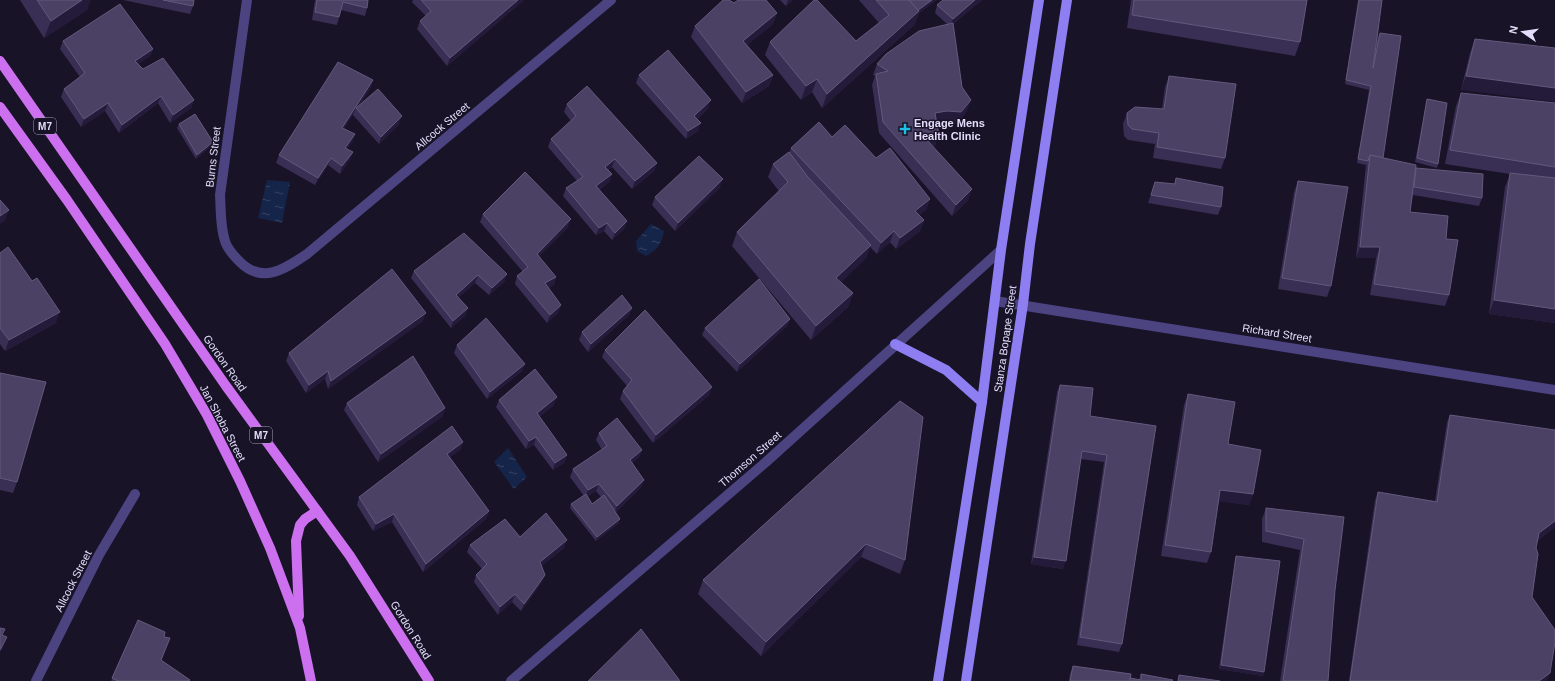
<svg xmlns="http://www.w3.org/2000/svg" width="1555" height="681" font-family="Helvetica,sans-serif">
<defs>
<pattern id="water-ripples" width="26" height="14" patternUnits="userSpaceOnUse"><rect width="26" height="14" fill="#152449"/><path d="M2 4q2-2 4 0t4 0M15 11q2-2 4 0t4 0" fill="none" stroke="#374364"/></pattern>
</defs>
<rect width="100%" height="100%" fill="#181327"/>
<g fill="url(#water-ripples)">
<path d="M267,180L290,182L282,223L258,218Z"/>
<path d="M651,224L664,231C662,244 657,250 646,256L637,251L636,241Z"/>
<path d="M508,448L527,477L514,489L494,462Z"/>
</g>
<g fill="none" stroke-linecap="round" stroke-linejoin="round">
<g stroke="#4c4381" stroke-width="10">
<path d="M247,0L220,195C221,210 220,226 225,241C227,248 233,255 239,261C262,285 285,269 307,254L611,0"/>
<path d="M995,301L1555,390"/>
<path d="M36,681L99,555L135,494"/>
<path d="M511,681L766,462L1001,250"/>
</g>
<g stroke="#8d7ef1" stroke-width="10">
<path d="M895,344L946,370L982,402"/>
<path d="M938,681L982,402L1001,250L1039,0"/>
<path d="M966,681L1023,304L1030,244L1067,0"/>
</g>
<g stroke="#cc70ef" stroke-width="10">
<path d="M0,61L226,386L350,556L429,681"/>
<path d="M0,107L67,200L165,344L207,415L240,481L270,548L300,628L311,681"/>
<path d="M299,616L296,541L300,525L305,519L317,511"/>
</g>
</g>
<g fill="#392e53" fill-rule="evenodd">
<path d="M20,0H90L87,10L44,38Z"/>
<path d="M123,0H194L193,6L190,14Z"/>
<path d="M315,0H368L367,8L365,16L341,10L337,25L312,20Z"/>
<path d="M413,0H524L447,66L417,29L420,21L426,16L412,2Z"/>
<path d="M780,0H793L786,6Z"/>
<path d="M859,0H936L919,13L914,25L822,108L812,92L801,100L765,55L770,42L856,41L879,23Z"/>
<path d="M982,0L953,24L962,87L967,111L957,123L943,122L936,123L935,146L933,147L972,189L968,200L952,216L879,133L872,85L875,76L873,75L877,64L948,25L935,13L937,5Z"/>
<path d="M1131,0H1307L1300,42L1295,56L1127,28Z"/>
<path d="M1358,0H1382L1374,57L1378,37L1380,33L1383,158L1416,168L1482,198L1479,206L1413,195L1410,212L1446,239L1449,295L1445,306L1370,295L1376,258H1356L1366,165L1357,163L1369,90L1345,84Z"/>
<path d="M734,3L777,13L773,24L747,45L773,75L769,86L742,103L691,37L695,26Z"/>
<path d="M1475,39L1555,48L1461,90L1470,53Z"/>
<path d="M63,41L153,49L150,56L138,64L143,69L194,100L191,108L170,123L158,103L119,133L105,111L81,127L61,97L64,89L80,77L60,49Z"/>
<path d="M639,75L708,108L697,119L698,131L686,139L636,83Z"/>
<path d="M1169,76L1225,158L1221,169L1153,158L1155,144L1128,140L1124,136L1123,124L1127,113L1162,109L1165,87Z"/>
<path d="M371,87L360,104L399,124L379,144L353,115V114L344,128L355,134L352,142L347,149L353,152L350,159L340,174L328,165L315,185L276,163L279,155Z"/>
<path d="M1461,93L1555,103V323L1489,314L1505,187L1510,174L1445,164L1456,106Z"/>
<path d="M1427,99L1438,164L1437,168L1415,162L1426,103Z"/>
<path d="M567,104L657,163L654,171L632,189L612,167L608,170L612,174L609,182L599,190L627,221L624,229L612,240L604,231L596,235L563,196L566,188L577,181L548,147L551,139L571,121L564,112Z"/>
<path d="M179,124L211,146L196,159L177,128Z"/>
<path d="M832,137L876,158L930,199L926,210L919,215L924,220L920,231L896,249L890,242L877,254L870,247L866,258L841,282L853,293L848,307L811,340L732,246L737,232L779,191L768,177L773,164L789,153L791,148Z"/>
<path d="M1176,178L1221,207L1218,215L1148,203L1155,182L1174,184Z"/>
<path d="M1298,181L1331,286L1327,297L1278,289L1294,192Z"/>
<path d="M720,187L675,231L652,205L655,197Z"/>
<path d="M483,214L568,227L539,256L556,277L554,285L548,288L561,305L558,313L547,323L515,284L517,276L523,272L480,222Z"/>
<path d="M0,253L56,323L5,351L0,344Z"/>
<path d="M414,271L507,274L504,282L489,295L475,283L458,298L468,308L465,316L451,328L411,278Z"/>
<path d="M632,308L629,315L588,352L579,340L582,332Z"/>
<path d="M790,319L787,326L737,372L702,335L705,328Z"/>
<path d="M423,321L328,389L325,379L306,393L286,361L289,353Z"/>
<path d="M457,345L522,371L487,399L454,353Z"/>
<path d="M605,350L709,395L653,443L620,399L623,391L627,386L602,357Z"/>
<path d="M0,373L17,482L13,493L0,490Z"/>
<path d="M1060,385L1090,416L1156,426L1122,644L1119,652L1077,645L1104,462L1081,459L1063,569L1031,564L1057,392Z"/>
<path d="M1188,394L1228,444L1253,494L1249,505L1219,501L1211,552L1207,563L1161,556L1184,405Z"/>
<path d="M499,400L554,405L539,417L567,455L564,463L553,470L534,445L526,449L496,407Z"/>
<path d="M900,401L905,560L900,574L861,557L761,656L698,594L703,580Z"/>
<path d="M347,403L443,416L378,462L344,410Z"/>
<path d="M1450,415L1555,527L1538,540L1536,548L1532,597L1547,681H1349L1375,500L1378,492L1435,501L1447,422Z"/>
<path d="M599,433L642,450L639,457L632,463L644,480L641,487L616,512L619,523L596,541L570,508L571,504L584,496L570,477L573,469L602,450L596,440ZM596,491L601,497L592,504L588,496Z"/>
<path d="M463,442L460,450L450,457L489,511L486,519L423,572L392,522L373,531L357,505L359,497Z"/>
<path d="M1266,508L1344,517L1335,590L1328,681H1280L1300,550L1262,542V519Z"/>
<path d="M520,537L564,548L541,566L542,582L521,611L512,602L498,615L474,582L476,575L482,569L467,552L470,545Z"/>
<path d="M1236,556L1263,676L1219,669L1235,560Z"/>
<path d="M138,620L164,637L170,638L161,661L189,681H111Z"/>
<path d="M1073,666L1139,680L1141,674L1172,681H1069L1070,674Z"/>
</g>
<g fill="#241b3a">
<path d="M82,0H90L87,10L44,38L51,21Z"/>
<path d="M518,0H524L447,66L450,58Z"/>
<path d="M788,0H793L786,6Z"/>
<path d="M932,0H936L919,13L914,25L822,108L827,94L917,12Z"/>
<path d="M975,0H982L950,27L953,19Z"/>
<path d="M777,13L773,24L739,52L743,41Z"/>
<path d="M153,49L150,56L132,68L135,61Z"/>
<path d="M773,75L769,86L742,103L746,92Z"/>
<path d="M1466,76L1555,88V102L1461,90Z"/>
<path d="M817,79L812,92L801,100L806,86Z"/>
<path d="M373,80L371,87L357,109L356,108L353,114L340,135L342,128Z"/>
<path d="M161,96L158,103L119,133L122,125Z"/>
<path d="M194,100L191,108L170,123L173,115Z"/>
<path d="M711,100L708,108L691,124L694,116Z"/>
<path d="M971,100L967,111L957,123L943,122L931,124L935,113Z"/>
<path d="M108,103L105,111L81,127L84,119Z"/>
<path d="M402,116L399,124L379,144L381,137Z"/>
<path d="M701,123L698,131L686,139L688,131Z"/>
<path d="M355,134L352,142L342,156L345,148Z"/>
<path d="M939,135L935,146L923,151L927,140Z"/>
<path d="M213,142L211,146L196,159L197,155Z"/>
<path d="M353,152L350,159L340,174L342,166Z"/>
<path d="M331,158L328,165L315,185L318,178Z"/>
<path d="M615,159L612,167L602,174L605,167Z"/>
<path d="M657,163L654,171L632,189L635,181Z"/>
<path d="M612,174L609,182L593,194L596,186Z"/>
<path d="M723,179L720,187L675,231L678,223Z"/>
<path d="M972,189L968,200L952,216L956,205Z"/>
<path d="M930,199L926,210L911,222L915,211Z"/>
<path d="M9,210L5,221L0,224V216Z"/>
<path d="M571,219L568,227L534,261L537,254Z"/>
<path d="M924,220L920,231L896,249L900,238Z"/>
<path d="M627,221L624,229L612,240L615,233Z"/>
<path d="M607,223L604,231L596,235L599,228Z"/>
<path d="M894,231L890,242L877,254L881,243Z"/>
<path d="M871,245L866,258L831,292L836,278Z"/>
<path d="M1360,247H1380L1376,258H1356Z"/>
<path d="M507,274L504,282L489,295L492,288Z"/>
<path d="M478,275L475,283L453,303L456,295Z"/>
<path d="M556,277L554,285L543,291L545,283Z"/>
<path d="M853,293L848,307L811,340L816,326Z"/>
<path d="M1494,300L1555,309V323L1489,314Z"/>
<path d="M561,305L558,313L547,323L550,315Z"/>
<path d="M468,308L465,316L451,328L453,321Z"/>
<path d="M632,308L629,315L588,352L591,344Z"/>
<path d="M60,312L56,323L5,351L9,340Z"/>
<path d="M426,313L423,321L328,389L331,381Z"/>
<path d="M790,319L787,326L737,372L740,364Z"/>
<path d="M525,364L522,371L487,399L490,392Z"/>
<path d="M328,371L325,379L306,393L309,385Z"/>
<path d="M712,387L709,395L653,443L656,435Z"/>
<path d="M557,397L554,405L534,421L537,413Z"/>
<path d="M445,408L443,416L378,462L381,454Z"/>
<path d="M536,437L534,445L526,449L529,441Z"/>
<path d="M463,442L460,450L445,461L447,454Z"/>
<path d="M642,450L639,457L627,467L630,460Z"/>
<path d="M567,455L564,463L553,470L555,463Z"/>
<path d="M644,480L641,487L614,514L617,506Z"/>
<path d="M599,484L596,491L585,498L588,490Z"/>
<path d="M1220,490L1253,494L1249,505L1216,501Z"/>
<path d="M489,511L486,519L423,572L426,564Z"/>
<path d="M394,514L392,522L373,531L376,524Z"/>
<path d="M620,519L619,523L596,541L597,537Z"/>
<path d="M1555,521V527L1536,541L1539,533Z"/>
<path d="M567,540L564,548L537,570L540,562Z"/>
<path d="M866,544L861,557L761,656L766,642Z"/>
<path d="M1034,557L1066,561L1063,569L1031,564Z"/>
<path d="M545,575L542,582L521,611L524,604Z"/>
<path d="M515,594L512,602L498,615L500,607Z"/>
<path d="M7,637L3,648L0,653V650Z"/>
<path d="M170,638L166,649L157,671L161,660Z"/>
<path d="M1221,665L1264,672L1263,676L1219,669Z"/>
<path d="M1550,673L1547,681H1539Z"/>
</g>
<g fill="#4b4165" stroke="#63597c">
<path d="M37,0H82L51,21Z"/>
<path d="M163,0H194L193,6Z"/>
<path d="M317,0H368L367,8L343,2L339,17L315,12Z"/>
<path d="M421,0H518L450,58L420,21L431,11Z"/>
<path d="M723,0H729L734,3L738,0H766L777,13L743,41L773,75L746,92L695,26Z"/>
<path d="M814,0H817L856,41L889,15L876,0H909L919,11L827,94L817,79L806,86L770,42Z"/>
<path d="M909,0H932L918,10Z"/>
<path d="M943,0H975L953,19L937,5Z"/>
<path d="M1134,0H1307L1300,42L1132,15Z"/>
<path d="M1359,0H1382L1373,68L1380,33L1401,36L1383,158L1370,155L1368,161L1358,159L1371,86L1346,80Z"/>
<path d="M120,4L153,49L135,61L143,69L163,58L194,100L173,115L161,96L122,125L108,103L84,119L64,89L85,73L63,41Z"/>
<path d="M953,23L962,87L971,100L961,112L947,111L935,113L939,135L927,140L972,189L956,205L883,122L876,74L888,71L877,64L886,54L919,31Z"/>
<path d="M1475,39L1555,48V88L1466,76Z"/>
<path d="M668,50L711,100L694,116L701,123L688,131L639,75Z"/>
<path d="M338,62L373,80L342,128L355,134L345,148L353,152L342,166L331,158L318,178L279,155Z"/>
<path d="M1169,76L1236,84L1225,158L1157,147L1159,133L1132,129L1128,125L1127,113L1135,107L1164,109Z"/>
<path d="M587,86L657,163L635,181L615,159L605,167L612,174L596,186L627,221L615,233L607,223L599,228L566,188L583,177L551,139L576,116L567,104Z"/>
<path d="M378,89L402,116L381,137L356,108Z"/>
<path d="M1461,93L1555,103V167L1450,150Z"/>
<path d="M1427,99L1447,103L1438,164L1417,158Z"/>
<path d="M195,114L213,142L197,155L179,124Z"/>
<path d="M819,122L832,137L845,125L876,158L890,148L930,199L915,211L924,220L900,238L894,231L881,243L791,148Z"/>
<path d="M789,152L807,176L871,245L836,278L853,293L816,326L737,232L788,182L773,164Z"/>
<path d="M1370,155L1416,165L1410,212L1448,216L1446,239L1458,240L1449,295L1374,284L1380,247H1360Z"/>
<path d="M699,156L723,179L678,223L655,197Z"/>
<path d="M1416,168L1483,174L1482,198L1414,187Z"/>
<path d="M525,172L571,219L537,254L556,277L545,283L561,305L550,315L517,276L528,267L483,214Z"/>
<path d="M1510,173L1555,178V309L1494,300Z"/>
<path d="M1176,178L1223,187L1221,207L1151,195L1155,182L1175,184Z"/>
<path d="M1298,181L1348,187L1331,286L1282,278Z"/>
<path d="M0,200L9,210L0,216Z"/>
<path d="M464,233L507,274L492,288L478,275L456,295L468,308L453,321L414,271Z"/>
<path d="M8,247L32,281L37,278L60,312L9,340L0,328V253Z"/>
<path d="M392,269L426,313L331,381L328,371L309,385L289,353Z"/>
<path d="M759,279L790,319L740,364L705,328Z"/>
<path d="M622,295L632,308L591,344L582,332Z"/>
<path d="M645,310L712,387L656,435L623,391L632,380L605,350Z"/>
<path d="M486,318L525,364L490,392L457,345Z"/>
<path d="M413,356L445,408L381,454L347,403Z"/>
<path d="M535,369L557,397L537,413L567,455L555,463L536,437L529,441L499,400Z"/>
<path d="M0,373L46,382L17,482L0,478Z"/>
<path d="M1060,385L1093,388L1090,416L1156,426L1122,644L1080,637L1107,455L1082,451L1066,561L1034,557Z"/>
<path d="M1188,394L1235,402L1228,444L1261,450L1253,494L1220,490L1211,552L1165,545Z"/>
<path d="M900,401L923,417L905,560L866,544L766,642L703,580Z"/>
<path d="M1450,415L1555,430V521L1539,533L1536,548L1538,554L1532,597L1555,630V642L1550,673L1539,681H1350L1378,492L1437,502Z"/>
<path d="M617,418L642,450L630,460L644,480L617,506L599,484L588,490L573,469L607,446L599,433Z"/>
<path d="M452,426L463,442L447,454L489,511L426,564L394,514L376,524L359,497Z"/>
<path d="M586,494L592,504L604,495L620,519L597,537L571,504Z"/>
<path d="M1266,508L1344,517L1335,590L1328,681H1283L1304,539L1266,531Z"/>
<path d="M546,513L567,540L540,562L545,575L524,604L515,594L500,607L476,575L487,564L470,545L505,519L520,537Z"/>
<path d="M1236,556L1280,561L1264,672L1221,665Z"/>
<path d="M138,620L165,632L164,637L170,638L161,660L190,680L189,681H118L112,678Z"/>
<path d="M0,628L5,629L2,635L7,637L0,650Z"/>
<path d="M641,629L680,681H588Z"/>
<path d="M1073,666L1131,674L1130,681H1070Z"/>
<path d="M1141,674L1173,680L1172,681H1130V678L1141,680Z"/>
<path d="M1179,675L1220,681H1178Z"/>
</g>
<path fill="#1ebee6" stroke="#181327" stroke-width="1.5" d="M903 123h4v4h4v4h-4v4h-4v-4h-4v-4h4z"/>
<g text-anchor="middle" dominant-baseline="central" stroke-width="3" stroke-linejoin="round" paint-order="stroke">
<g fill="#181327" stroke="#a6a0bb" stroke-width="1">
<rect x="34" y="118" width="22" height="16" rx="3"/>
<rect x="250" y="427" width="22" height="16" rx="3"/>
</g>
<g font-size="10" font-weight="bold" fill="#e3ddfb">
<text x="45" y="126">M7</text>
<text x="261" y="435">M7</text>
</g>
<g font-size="11" font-weight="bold" fill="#e3ddfb" stroke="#181327" text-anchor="start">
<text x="914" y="123">Engage Mens<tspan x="914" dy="13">Health Clinic</tspan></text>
</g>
<g font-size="11" fill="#e3ddfb" stroke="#181327">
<text transform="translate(442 126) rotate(-40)">Allcock Street</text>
<text transform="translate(213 157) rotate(-83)">Burns Street</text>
<text transform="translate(1277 333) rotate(9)">Richard Street</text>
<text transform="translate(1005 339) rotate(-82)">Stanza Bopape Street</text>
<text transform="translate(225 363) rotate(55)">Gordon Road</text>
<text transform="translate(223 423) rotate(62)">Jan Shoba Street</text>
<text transform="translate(750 459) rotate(-41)">Thomson Street</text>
<text transform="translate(73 581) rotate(-63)">Allcock Street</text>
<text transform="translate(411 630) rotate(58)">Gordon Road</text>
</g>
</g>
<g transform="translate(1523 32) rotate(283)" stroke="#181327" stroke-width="3" paint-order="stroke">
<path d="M0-3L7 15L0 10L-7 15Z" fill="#e3ddfb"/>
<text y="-6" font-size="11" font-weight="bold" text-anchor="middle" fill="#e3ddfb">N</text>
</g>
</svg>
